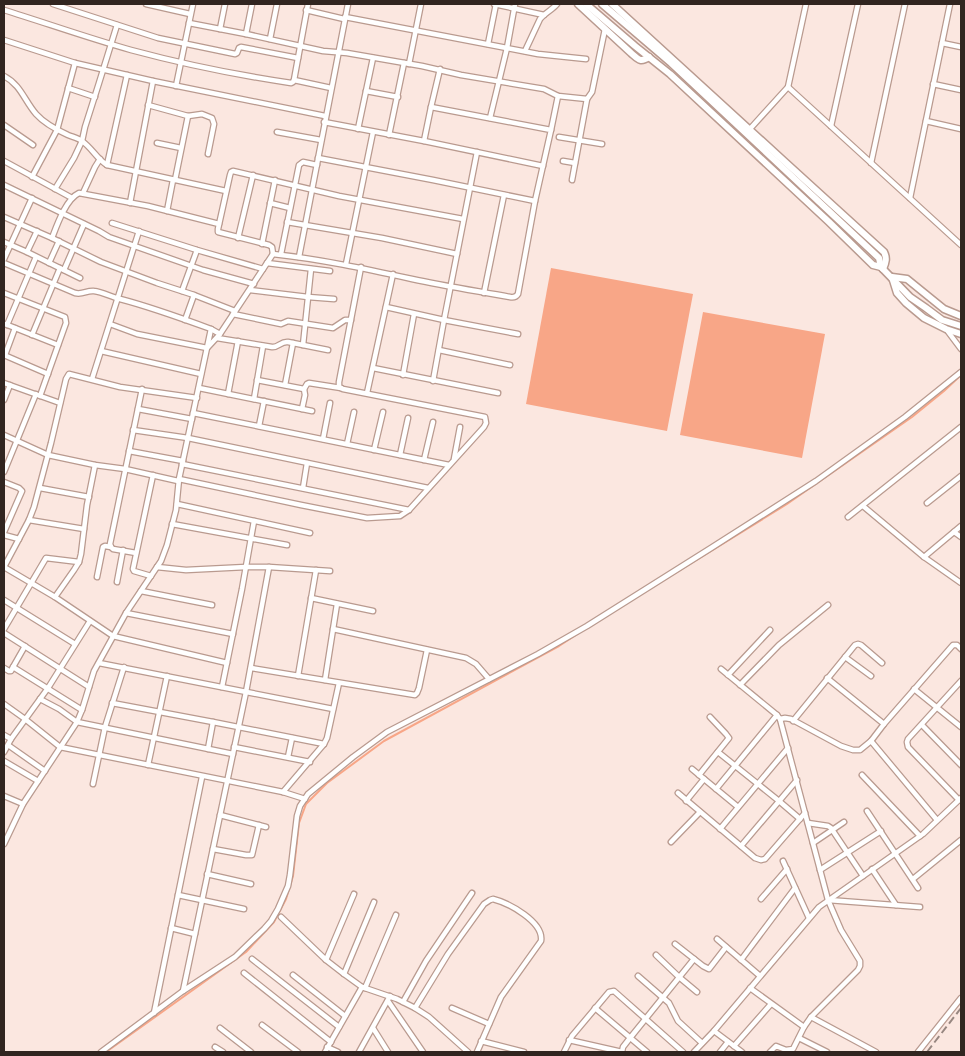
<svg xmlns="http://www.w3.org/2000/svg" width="965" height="1056" font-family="'Source Sans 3',sans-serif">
<rect width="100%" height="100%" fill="#fbe7e0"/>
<g fill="#f8a687">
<path d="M551,268L693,294L667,431L526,404Z"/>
<path d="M703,312L825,334L802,458L680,435Z"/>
</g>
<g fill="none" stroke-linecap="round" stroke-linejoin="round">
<g stroke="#f8a687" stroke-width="2">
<path d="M638,596L787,504L912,417L944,391L960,376"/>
<path d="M106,1052L246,952L274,922L286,899L293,876L299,823L306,804L327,783L384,741L559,646L579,633"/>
</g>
<g stroke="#b99a8f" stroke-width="7">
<g id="street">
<path d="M53,4L158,38L235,54L237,53L239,48L241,47L298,58"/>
<path d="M146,4L190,14"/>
<path d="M494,4L544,15"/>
<path d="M4,10C46,23 88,38 131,50C183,64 237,75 291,83L293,82L294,80L331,88"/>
<path d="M306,10L344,19"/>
<path d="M345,17L538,54L586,59"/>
<path d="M189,23L246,34L323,51L347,53L422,66L461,75L544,89L558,96L587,99"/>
<path d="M220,29L225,4"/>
<path d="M246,34L252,4"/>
<path d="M270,39L277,4"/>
<path d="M4,40L75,63L153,81L325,116"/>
<path d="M942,43L961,47"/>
<path d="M488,44L496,4"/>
<path d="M525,51L540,19C545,13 552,10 557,4"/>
<path d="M409,64L421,4"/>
<path d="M4,76C21,85 24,100 36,114C44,123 57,130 68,135C73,137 78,138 82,141C92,148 97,159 107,165L226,191"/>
<path d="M294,80L308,4"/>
<path d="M933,84L961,90"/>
<path d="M176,86L193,4"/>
<path d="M788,87L961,245"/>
<path d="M68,88L95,97"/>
<path d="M366,91L398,97"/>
<path d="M148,105L188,116L202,114L212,118L214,124L208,154"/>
<path d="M431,107L551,130L535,201L518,294C516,297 514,298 510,297C477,291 444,286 412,279C366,269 320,259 273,254L272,247L269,245L218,232V229L230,175L231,172L233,171L339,196L463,219"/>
<path d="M490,118L507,48L515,4"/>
<path d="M926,121L961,129"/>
<path d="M324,122L424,141L543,166"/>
<path d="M4,125L33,145"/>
<path d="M831,126L858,4"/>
<path d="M358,129L373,58"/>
<path d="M551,130L558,96"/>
<path d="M749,130L788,87L806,4"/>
<path d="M277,132L321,140"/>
<path d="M389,135L404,63"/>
<path d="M559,137L602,144"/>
<path d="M424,141L431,107L440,69"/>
<path d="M157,143L181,148"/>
<path d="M318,158L433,180L535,201"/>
<path d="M4,161L72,198"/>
<path d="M563,161L575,163"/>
<path d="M871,163L905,4"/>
<path d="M107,165L127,75"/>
<path d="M32,177L57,130L75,63"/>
<path d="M175,180L188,116"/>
<path d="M572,180L587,99L592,92L605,29"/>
<path d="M4,185L99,231L109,237L203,270L254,284"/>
<path d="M55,189L74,158L82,141L85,127L99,83L117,25"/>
<path d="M83,193L95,167L100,159"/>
<path d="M910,198L950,4"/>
<path d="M130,203L153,81"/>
<path d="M270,203L290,208"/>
<path d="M167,211L173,180"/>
<path d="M4,217L52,238L101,262L157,283L194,295L235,311"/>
<path d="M287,222L382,238L457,254"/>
<path d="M112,223L197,250L263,269"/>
<path d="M52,238C57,225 66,199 79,193L148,206L219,224"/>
<path d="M238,238L253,175"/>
<path d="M4,242L27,252L80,278"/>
<path d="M262,244L275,180"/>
<path d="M27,252L37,231"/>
<path d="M281,254L299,165L303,162L317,165"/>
<path d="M299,257L348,4"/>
<path d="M4,259L32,198"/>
<path d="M4,263L75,293C83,295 87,290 94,291C103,292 111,297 120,299C151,307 181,318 211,329L220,334"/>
<path d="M49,263L59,241"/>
<path d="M267,263L330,271"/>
<path d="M346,264L373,132"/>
<path d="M64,270L84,224"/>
<path d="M250,290L308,297L334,299"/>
<path d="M182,291L197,250"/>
<path d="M4,293L65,317L66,323L40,396"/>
<path d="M484,293L504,195"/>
<path d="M386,307L444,320L518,334"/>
<path d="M233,314L281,324L288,321L333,328L345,320H351"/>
<path d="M185,320L194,295"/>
<path d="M5,324L58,345"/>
<path d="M110,324L137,334L207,348L220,334L273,254"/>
<path d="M7,325L36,257"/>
<path d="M946,329L961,349"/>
<path d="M32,335L60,268"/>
<path d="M217,338L272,347C278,348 281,341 288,342L328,350"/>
<path d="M303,345L311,269"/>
<path d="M439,350L510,365"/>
<path d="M101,351L201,374"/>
<path d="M4,355L48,374"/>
<path d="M5,355L15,328"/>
<path d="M373,368L498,393"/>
<path d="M403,375L414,314"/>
<path d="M92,379L139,231"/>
<path d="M257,380L304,389L305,395L302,409"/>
<path d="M433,381L444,320L477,152"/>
<path d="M4,383L60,403"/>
<path d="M285,385L293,343"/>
<path d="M199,388L312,411"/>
<path d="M304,389L307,384L309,383L341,388"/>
<path d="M367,393L393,274"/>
<path d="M228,394L238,341"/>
<path d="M197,398L120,387L69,374L66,379L51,443L34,507L29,520L4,567L55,597L113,636L227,663"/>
<path d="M254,399L263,346"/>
<path d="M4,400L10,385"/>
<path d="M138,409L192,419"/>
<path d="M193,413L449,465"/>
<path d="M259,426L264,401"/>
<path d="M133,430L188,438L428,488"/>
<path d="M4,435L48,455L95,465L125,469L178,481"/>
<path d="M323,439L330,403"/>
<path d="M347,444L354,412"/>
<path d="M374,450L383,412"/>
<path d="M129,451L183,461"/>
<path d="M400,455L408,418"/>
<path d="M454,459L460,427"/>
<path d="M424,460L433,422"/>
<path d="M182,464L409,510"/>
<path d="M4,472L36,394"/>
<path d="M179,479L301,505L367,518L400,516L409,510L484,427L486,423L485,417L343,389L339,387V382L361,267"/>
<path d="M4,482L19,488L22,491L4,532"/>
<path d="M40,488L89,497"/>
<path d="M303,488L307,463"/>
<path d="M927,503L961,476"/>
<path d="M177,504L310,533"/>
<path d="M863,506L924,557L961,583"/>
<path d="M848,517L961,427"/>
<path d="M29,520L84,529"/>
<path d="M172,524L287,545"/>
<path d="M954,532L961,537"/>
<path d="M4,535L19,539"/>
<path d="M136,553L113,549L111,547L110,544L142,389"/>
<path d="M924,557L961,526"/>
<path d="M157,567L186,570L246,567H269L330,571"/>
<path d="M151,576L134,571L133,569L153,475"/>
<path d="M97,577L103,547L105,546L111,547"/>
<path d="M117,582L123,550"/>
<path d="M141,591L212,605"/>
<path d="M55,597L74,570L79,562L81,554L87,505L95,465"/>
<path d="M311,598L373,611"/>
<path d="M4,600L75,644"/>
<path d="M126,613L233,634"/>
<path d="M4,629L46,558L79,562"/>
<path d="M333,629L466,658L476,664L489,679"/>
<path d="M4,633L89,687"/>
<path d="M845,657L871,676"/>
<path d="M99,663L333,709"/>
<path d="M13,667L25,646"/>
<path d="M4,668L9,671H11L13,667L82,710"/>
<path d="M251,668L415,695L417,693L419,688L427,650"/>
<path d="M721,669L777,715L780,719L828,900L841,930L860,961V966L858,970L811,1017L804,1027L793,1049L786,1050L776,1046L770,1052"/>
<path d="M728,675L770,630"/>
<path d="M298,676L316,570"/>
<path d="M827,678L884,724"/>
<path d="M325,680L337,604"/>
<path d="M740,685L779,645L828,605"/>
<path d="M222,687L242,589L254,521"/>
<path d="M914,689L961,727"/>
<path d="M40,699L59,709L77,722L233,754"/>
<path d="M112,703L213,722L324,744"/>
<path d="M4,704L25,719L60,747L283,792L305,799"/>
<path d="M780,719L785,718L791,719L841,746L853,750H860L871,741L884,724L953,645H957L961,649"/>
<path d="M793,721L855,645L858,644L861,645L882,663"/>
<path d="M922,725L961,765"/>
<path d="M4,735L11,739"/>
<path d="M871,741L937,820"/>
<path d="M8,745L45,771"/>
<path d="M234,747L310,762"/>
<path d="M208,749L213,722"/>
<path d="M4,752L11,739L48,688L90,621"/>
<path d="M718,752L779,801L800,819"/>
<path d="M288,757L292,738"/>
<path d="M4,761L38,781"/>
<path d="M148,765L167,676"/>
<path d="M692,769L738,807"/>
<path d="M699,775L729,738L726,734L710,717"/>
<path d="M862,775L920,836"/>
<path d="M93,784L105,727L124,667"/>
<path d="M716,789L777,715"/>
<path d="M283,792L324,744L327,738L339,683"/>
<path d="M678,793L755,858L761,860L765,859L805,813"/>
<path d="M4,796L23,804"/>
<path d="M959,800L908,747L907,742L908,739L961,681"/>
<path d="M686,801L704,779"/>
<path d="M867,811L918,888"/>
<path d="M220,815L266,827"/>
<path d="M808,823L828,826L831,828L863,876"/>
<path d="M720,829L788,748"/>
<path d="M671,842L700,812"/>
<path d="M813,843L844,822"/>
<path d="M4,844L23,804L77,722L82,710L94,671L126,613L161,561L167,545L176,510L179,479L211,329"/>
<path d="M741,846L797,780"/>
<path d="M213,849L246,855H252L259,825"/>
<path d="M783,861L809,918"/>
<path d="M872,869L896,905"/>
<path d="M820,870L881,831"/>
<path d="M207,874L251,884"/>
<path d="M913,879L961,840"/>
<path d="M178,895L244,909"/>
<path d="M761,899L787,869"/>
<path d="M828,900L920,907"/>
<path d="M281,917L326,960L344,974L362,987L397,999L415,1008L429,1017L468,1052"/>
<path d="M171,928L195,934"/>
<path d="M717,939L760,976"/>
<path d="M675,944L703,966L709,969L726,947"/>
<path d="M656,955L679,977L697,992"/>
<path d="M252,959L339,1027"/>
<path d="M326,960L354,894"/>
<path d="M741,960L795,888"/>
<path d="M244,973L331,1042"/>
<path d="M344,974L374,902"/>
<path d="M293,975L345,1016"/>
<path d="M638,976L669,1003L678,1021L702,1043"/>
<path d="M365,988L396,915"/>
<path d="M750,988L804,1027"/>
<path d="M183,991L246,692L269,567"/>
<path d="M388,1001L423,1052"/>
<path d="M403,1002L426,961L472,893"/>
<path d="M415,1008L448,954L484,904L490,900L493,899C509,903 544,922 541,941L501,997L477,1052"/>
<path d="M452,1008L489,1024"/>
<path d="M595,1008L647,1052"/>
<path d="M154,1013L202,777"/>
<path d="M811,1017L876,1052"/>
<path d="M262,1025L298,1052"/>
<path d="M220,1028L251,1052"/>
<path d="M373,1028L388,1052"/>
<path d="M714,1031L742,1052"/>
<path d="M799,1038L827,1052"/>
<path d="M569,1040L622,1052"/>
<path d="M481,1041L524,1052"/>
<path d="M734,1046L771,1004"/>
<path d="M215,1047L223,1052"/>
<path d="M327,1047L338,1052"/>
<path d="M101,1052L183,991L235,957L264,929L271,921L278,909L288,886L290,875L297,816L300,806L308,794L353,757L387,732L538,654L587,626L711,548L816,481L905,417L961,372"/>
<path d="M325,1052L362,987"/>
<path d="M359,1052L390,996"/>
<path d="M564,1052L572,1036L609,992L614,991L683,1052"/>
<path d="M622,1052L623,1047L630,1038L694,959"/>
<path d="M694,1052L714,1031L819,907L923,834L961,798"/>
<path d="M720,1052L728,1042"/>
<path d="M918,1052L961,998"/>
</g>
</g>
<g stroke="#b99a8f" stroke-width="9">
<g id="secondary">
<path d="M578,4L631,53C638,59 640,63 649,57"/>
<path d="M586,4L635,46L670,74L829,222L873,265L881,267L910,297L926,308L942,320L961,326"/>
<path d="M602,4L671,63L879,258L881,267"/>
<path d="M612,4L784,161L884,252C887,258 886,262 883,269"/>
<path d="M961,316L944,309L907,279L892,277L897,293L906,303L924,318L946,329L961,334"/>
</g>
</g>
<use href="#street" stroke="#fff" stroke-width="4.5"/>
<use href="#secondary" stroke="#fff" stroke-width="6"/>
<path stroke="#978781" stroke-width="2" stroke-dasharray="8 4" stroke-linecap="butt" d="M927,1052L961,1008"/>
</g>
<rect width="965" height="1056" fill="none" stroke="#312520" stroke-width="10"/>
</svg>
